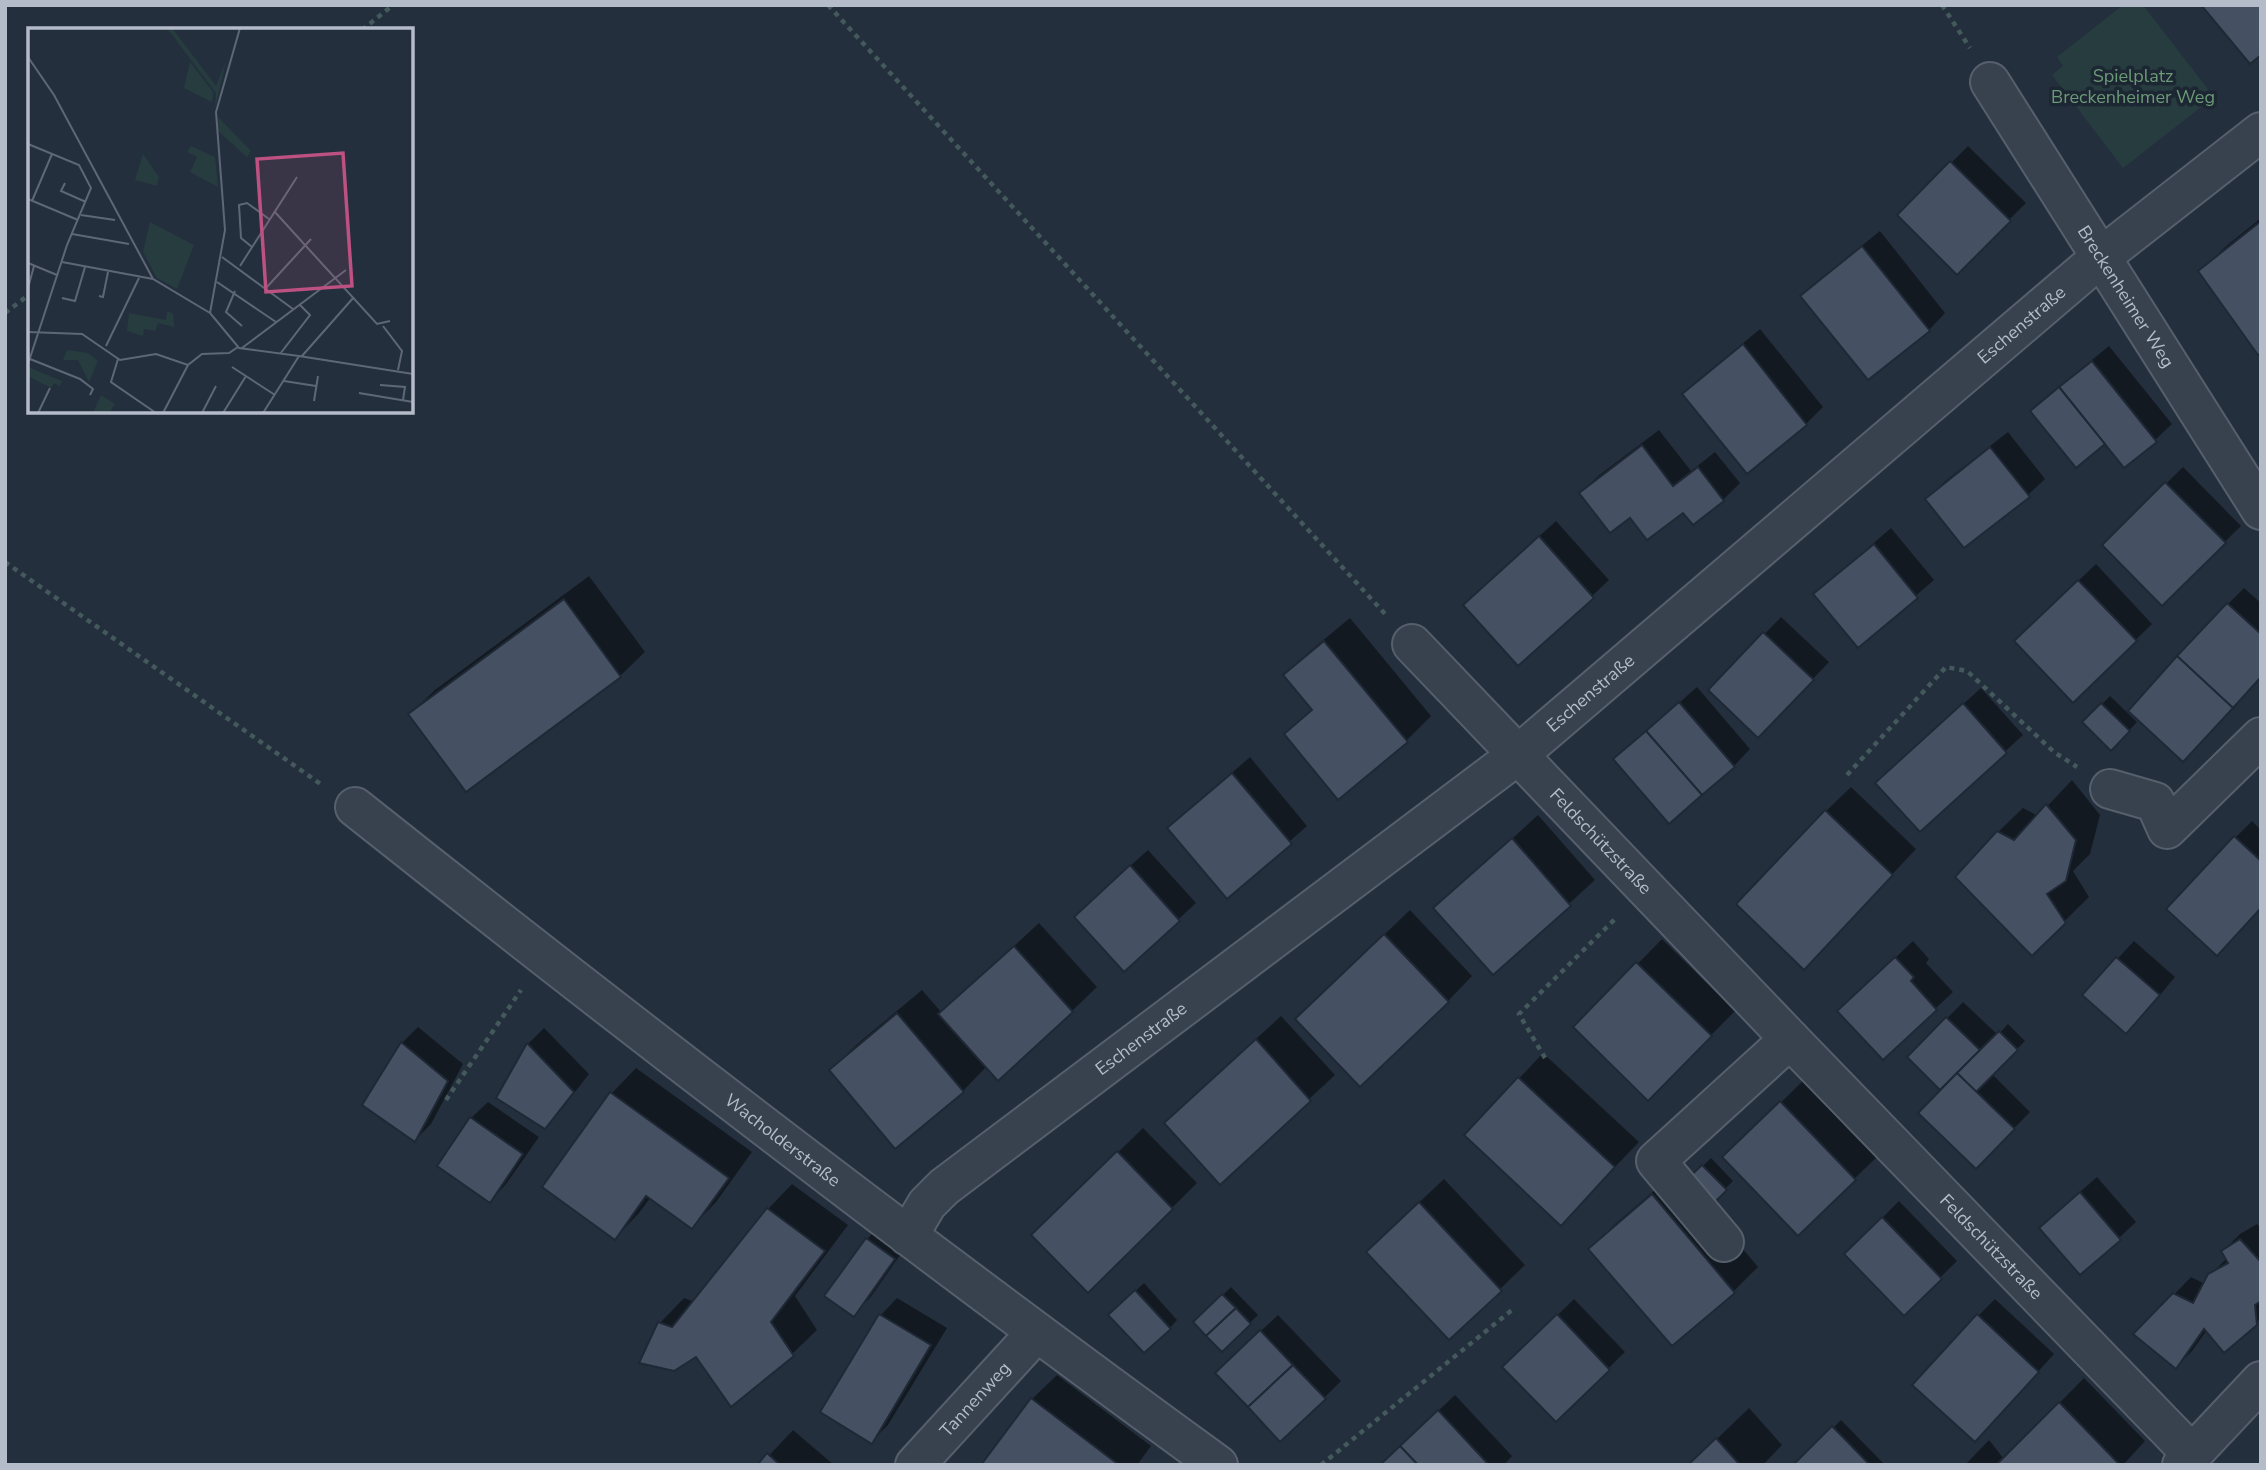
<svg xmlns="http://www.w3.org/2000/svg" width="2266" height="1470" font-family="'Nunito Sans',sans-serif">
<rect width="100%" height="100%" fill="#242f3e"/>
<path fill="#263c3f" d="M2123,5H2143L2214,97L2123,168L2052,75L2063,66L2057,57Z"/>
<g fill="#0007">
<path d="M1968,146L2026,203L1957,272L1899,215Z"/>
<path d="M2261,218V351L2200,272L2225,247Z"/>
<path d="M1880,231L1945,313L1929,330L1803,296L1819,280Z"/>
<path d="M1760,329L1823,407L1806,424L1747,472L1684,394L1701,378Z"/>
<path d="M2109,346L2172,424L2155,440L2105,442L2032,411L2049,395Z"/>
<path d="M1659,430L1691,471L1715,452L1740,483L1723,500L1683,511L1630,515L1581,493L1598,476Z"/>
<path d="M2008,432L2045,479L2028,495L1928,499L1944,482Z"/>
<path d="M2183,467L2241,526L2162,604L2104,545Z"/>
<path d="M1556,521L1609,580L1592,596L1482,588Z"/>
<path d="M1891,528L1934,580L1858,645L1815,594Z"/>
<path d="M2096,564L2152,624L2073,701L2033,624Z"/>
<path d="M589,576L645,652L620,676L410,714L435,690Z"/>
<path d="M2244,588L2261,603V676L2228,604Z"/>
<path d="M1781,617L1829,662L1775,719L1711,690Z"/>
<path d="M1350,618L1431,716L1406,741L1286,734L1313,708L1286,675L1310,651Z"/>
<path d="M1697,687L1750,749L1734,766L1616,759Z"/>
<path d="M1981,688L2023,735L1920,830L1894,766Z"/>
<path d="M2110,696L2137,722L2111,749L2084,722Z"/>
<path d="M1250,757L1307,826L1227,897L1169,828Z"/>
<path d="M2072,780L2100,815L2090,854L2073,871L2089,897L2032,953L1998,832L2023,808L2038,816Z"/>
<path d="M1851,787L1916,849L1828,943L1826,811Z"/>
<path d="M1538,815L1595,880L1493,973L1436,908Z"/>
<path d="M2252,821L2261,830V908L2235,838Z"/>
<path d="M1148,850L1196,903L1124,970L1092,900Z"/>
<path d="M1410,910L1472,976L1448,1001L1322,994Z"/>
<path d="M1039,923L1097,987L1072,1011L987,1066L963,1091L831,1070L856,1045L922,990L942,1013Z"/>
<path d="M1662,939L1735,1011L1648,1099L1576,1027Z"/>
<path d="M1913,941L1929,959L1926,963L1953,992L1883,1058L1856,995Z"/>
<path d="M2134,941L2175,977L2143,1015L2084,995Z"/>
<path d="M1963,1002L1998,1035L2008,1024L2025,1041L1992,1074L2030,1112L1976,1167L1943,1090L1909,1057Z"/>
<path d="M1281,1016L1335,1075L1220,1182L1191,1099Z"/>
<path d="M418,1027L463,1064L431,1124L415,1140L402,1043Z"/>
<path d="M544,1028L589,1074L561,1110L545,1127L528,1044Z"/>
<path d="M1543,1053L1639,1142L1561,1223L1466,1135Z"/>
<path d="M636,1068L752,1152L716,1202L692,1227L651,1197L639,1213L615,1238L545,1187L612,1093Z"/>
<path d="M1806,1078L1880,1154L1798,1233L1725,1157Z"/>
<path d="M488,1102L539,1137L506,1184L490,1201L471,1118Z"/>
<path d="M1143,1128L1197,1183L1088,1291L1058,1211Z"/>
<path d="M1711,1158L1733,1181L1711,1203L1689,1180Z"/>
<path d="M1677,1171L1758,1267L1734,1291L1591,1249L1615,1224Z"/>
<path d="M2097,1177L2136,1222L2119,1238L2058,1211Z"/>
<path d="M1444,1179L1525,1265L1449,1338L1393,1227Z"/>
<path d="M792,1184L848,1225L795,1296L817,1330L792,1354L696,1355L660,1323L684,1298L695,1302L768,1209Z"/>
<path d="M1899,1201L1957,1261L1904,1313L1846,1254Z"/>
<path d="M884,1222L910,1241L870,1298L853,1314L867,1239Z"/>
<path d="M2257,1224L2261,1228V1318L2256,1323L2207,1330L2192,1351L2176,1367L2136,1334L2191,1277L2205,1284L2210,1275L2227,1258L2223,1251L2240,1234Z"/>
<path d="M1144,1283L1177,1320L1170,1328L1110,1315Z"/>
<path d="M1231,1287L1258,1315L1222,1350L1196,1322Z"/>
<path d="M897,1298L947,1328L888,1425L871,1442L822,1412L881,1315Z"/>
<path d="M1574,1299L1625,1352L1556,1420L1505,1367Z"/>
<path d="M1995,1299L2054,1354L1992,1423L1978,1316Z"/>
<path d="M1278,1315L1341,1381L1324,1398L1234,1356Z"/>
<path d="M1057,1375L1151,1446L1137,1465H984L1032,1399Z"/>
<path d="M2084,1378L2145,1441L2123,1465H1965L1989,1440L2004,1459Z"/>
<path d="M1455,1395L1512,1456L1504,1465H1381Z"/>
<path d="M1749,1408L1782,1445L1763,1465H1690Z"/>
<path d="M1841,1420L1885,1465H1796Z"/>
<path d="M793,1430L834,1465H760Z"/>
</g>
<g fill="#455162" stroke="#1f2835" stroke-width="2">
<path d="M2201,5H2261V55L2250,64Z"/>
<path d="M1950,161L2011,221L1957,275L1897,215Z"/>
<path d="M2261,221V353L2258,355L2198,271Z"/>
<path d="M1862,246L1930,331L1868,380L1800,296Z"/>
<path d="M1743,344L1807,425L1747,474L1682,394Z"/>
<path d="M2092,361L2157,442L2124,468L2059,387Z"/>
<path d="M2059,387L2105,444L2076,468L2030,411Z"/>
<path d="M1642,445L1673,486L1698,467L1724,501L1693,525L1683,513L1647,540L1630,518L1610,533L1579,493Z"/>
<path d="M1990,447L2030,497L1964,548L1925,499Z"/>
<path d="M2165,482L2226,543L2162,606L2102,545Z"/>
<path d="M1539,536L1594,598L1518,666L1463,605Z"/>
<path d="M1874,544L1918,598L1858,648L1813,594Z"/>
<path d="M2078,580L2137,641L2073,703L2014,641Z"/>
<path d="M564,599L621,677L466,792L408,714Z"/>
<path d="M2227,603L2261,634V677L2233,708L2177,656Z"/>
<path d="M1763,632L1814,680L1758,738L1708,690Z"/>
<path d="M1324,641L1408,742L1338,800L1284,734L1312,710L1283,675Z"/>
<path d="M2177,656L2233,708L2183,762L2128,711Z"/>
<path d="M1679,702L1735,767L1702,795L1646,731Z"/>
<path d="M1963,703L2007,753L1920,832L1875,783Z"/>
<path d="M2101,703L2130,731L2111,751L2082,722Z"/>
<path d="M1646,731L1702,795L1669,824L1613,759Z"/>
<path d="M1232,773L1292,844L1227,899L1167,828Z"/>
<path d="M2046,804L2076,840L2066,881L2047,894L2066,923L2032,956L1955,877L1997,831L2014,840Z"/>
<path d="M1825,810L1893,875L1804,970L1736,904Z"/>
<path d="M2234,836L2261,861V908L2217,956L2166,909Z"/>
<path d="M1512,838L1571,906L1493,975L1433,908Z"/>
<path d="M1130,865L1180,921L1124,972L1074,917Z"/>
<path d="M1384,934L1449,1002L1360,1087L1295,1019Z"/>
<path d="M1014,946L1073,1012L998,1081L938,1014Z"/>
<path d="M1895,957L1914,977L1911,981L1937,1010L1883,1060L1837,1011Z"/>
<path d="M2116,957L2160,995L2126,1034L2082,995Z"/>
<path d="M1636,962L1712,1036L1648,1101L1573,1027Z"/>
<path d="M897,1013L964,1092L895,1149L829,1070Z"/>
<path d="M1946,1017L1980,1050L1940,1090L1907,1057Z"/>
<path d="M1999,1031L2018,1050L1976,1092L1957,1073Z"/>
<path d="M1256,1039L1311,1101L1220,1185L1164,1123Z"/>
<path d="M401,1042L448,1081L415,1142L362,1105Z"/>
<path d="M527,1043L574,1092L545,1129L496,1098Z"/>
<path d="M1957,1073L2015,1129L1976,1169L1918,1113Z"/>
<path d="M1518,1077L1615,1167L1561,1226L1464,1135Z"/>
<path d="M610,1092L729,1178L692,1229L646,1196L615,1240L542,1187Z"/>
<path d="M1780,1101L1856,1180L1798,1236L1722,1157Z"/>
<path d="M470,1117L523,1154L490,1203L437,1166Z"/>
<path d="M1117,1151L1173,1209L1088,1293L1031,1235Z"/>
<path d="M1702,1165L1727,1190L1711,1206L1686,1180Z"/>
<path d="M2080,1192L2121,1240L2080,1275L2039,1228Z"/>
<path d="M1652,1194L1735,1293L1672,1346L1588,1249Z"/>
<path d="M1419,1202L1502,1291L1449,1340L1366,1252Z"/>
<path d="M767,1208L825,1251L771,1322L794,1356L731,1407L696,1357L674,1371L639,1363L658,1322L672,1327Z"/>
<path d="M1882,1217L1942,1279L1904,1316L1844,1254Z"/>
<path d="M866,1238L895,1259L854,1317L824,1296Z"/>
<path d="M2240,1239L2261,1262V1301L2255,1305L2257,1325L2224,1353L2204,1329L2176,1369L2133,1334L2173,1293L2193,1303L2208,1274L2228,1263L2221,1251Z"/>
<path d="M1135,1290L1171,1329L1144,1353L1108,1315Z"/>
<path d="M1222,1294L1236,1308L1206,1336L1193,1322Z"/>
<path d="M1236,1308L1251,1324L1222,1352L1206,1336Z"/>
<path d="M879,1314L931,1345L872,1444L820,1412Z"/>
<path d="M1557,1314L1610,1370L1556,1422L1502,1367Z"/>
<path d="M1977,1314L2039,1372L1975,1442L1912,1385Z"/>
<path d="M1260,1330L1293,1365L1248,1407L1215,1373Z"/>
<path d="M1293,1365L1326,1399L1280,1442L1248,1407Z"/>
<path d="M1031,1398L1119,1465H981Z"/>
<path d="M2059,1402L2120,1465H1996Z"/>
<path d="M1438,1410L1489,1465H1418L1400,1446Z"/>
<path d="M1832,1426L1870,1465H1793Z"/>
<path d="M1716,1438L1740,1465H1688Z"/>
<path d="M1400,1446L1418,1465H1380Z"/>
<path d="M767,1453L780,1465H757Z"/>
</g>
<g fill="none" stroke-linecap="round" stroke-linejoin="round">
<g stroke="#565f6c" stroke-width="42">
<g id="minor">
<path id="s1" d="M1990,82L2261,510"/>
<path id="s2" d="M1412,644L1790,1039L2192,1454"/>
<path d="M2110,789L2155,802L2167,829L2261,737"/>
<path id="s3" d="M355,807C638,1032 925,1252 1218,1465"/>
<path id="s4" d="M908,1236L927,1204L944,1187L1519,754L2101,257L2261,132"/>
<path d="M1724,1242L1656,1161L1790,1039"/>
<path id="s5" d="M915,1465L1036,1333"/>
<path d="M2182,1465L2261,1381"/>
</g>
</g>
<g stroke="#44595c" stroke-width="4.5" stroke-dasharray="5 5" stroke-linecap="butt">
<path d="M828,5L1386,615"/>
<path d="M1942,5L1970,48"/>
<path d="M362,30L393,5"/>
<path d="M5,313L30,294"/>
<path d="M5,562L322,785"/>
<path d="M1847,775L1946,667L1967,671L2054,752L2077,767"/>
<path d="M1545,1058L1519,1014L1616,918"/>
<path d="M446,1100L521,990"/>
<path d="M1321,1465L1512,1310"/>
</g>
<use href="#minor" stroke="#38414e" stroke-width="38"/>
</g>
<g text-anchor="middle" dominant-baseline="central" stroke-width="7" stroke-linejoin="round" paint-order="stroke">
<g font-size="18" fill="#6b9a76" stroke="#1d2633">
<text x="2133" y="76">Spielplatz<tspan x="2133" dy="21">Breckenheimer Weg</tspan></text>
</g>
<g font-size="18" fill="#b4bcc9" stroke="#1d2633">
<text stroke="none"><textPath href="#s1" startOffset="254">Breckenheimer Weg</textPath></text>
<text stroke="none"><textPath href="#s4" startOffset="1442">Eschenstraße</textPath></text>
<text stroke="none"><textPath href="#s4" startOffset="875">Eschenstraße</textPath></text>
<text stroke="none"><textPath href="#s2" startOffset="273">Feldschützstraße</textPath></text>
<text stroke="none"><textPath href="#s4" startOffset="308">Eschenstraße</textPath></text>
<text stroke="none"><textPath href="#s3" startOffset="542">Wacholderstraße</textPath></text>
<text stroke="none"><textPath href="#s2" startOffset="836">Feldschützstraße</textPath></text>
<text stroke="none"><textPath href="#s5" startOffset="89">Tannenweg</textPath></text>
</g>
</g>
<g transform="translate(28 28)">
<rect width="385" height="385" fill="#242f3e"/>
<path d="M139,0H144L188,58L198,33L187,81L188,65ZM162,34L185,64L184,74L156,60ZM190,89L223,123L219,129L190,103ZM163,118L187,129L190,159L162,144L169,129L159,124ZM115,126L131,149L129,158L107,152ZM122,194L166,217L149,261L129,250L115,224ZM139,283L145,286L146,299L130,295L127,303L116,301L115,308L99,303L101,285L138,292ZM39,322L60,325L70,333L61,354L50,332H35ZM0,339L34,353L32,358L26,355L23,360L0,348ZM73,367L87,376L81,385H65Z" fill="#263c3f"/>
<path fill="none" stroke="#5e6776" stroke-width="2" d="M212,0L188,84L197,202L182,285L211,320L271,328L235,385M0,29L26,67L125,251M0,116L51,137L63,160L39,217L0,336M37,155L33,163L58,174M0,171L50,192M4,173L24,126M246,183L349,296L362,293M53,187L87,192M44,206L101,216M224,219L213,210L211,177L219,175L241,191M194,229L265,281M34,234L125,251L182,285M0,235L29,247M212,238L269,149M189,254L248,294M239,259L283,211M0,260L6,238M207,263L198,284L214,298M71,268L75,269L80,244M34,270L47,273L57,239M355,298L374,323L370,342M0,304L54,306L92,332L128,326L160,337M78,318L111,250M214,320L318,242M252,326L282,287L271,276M271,328L385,346M274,328L326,269M2,331L52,351L65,361L62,367M90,331L83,354L128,385M204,339L247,367M256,353L288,358M352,357L377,359L375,372M331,365L385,374M286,373L290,348M10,385L22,360M135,385L160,337L174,326L201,325L210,319M174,385L188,358M195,385L218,348"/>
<path fill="#bd5182" fill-opacity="0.15" stroke="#bd5182" stroke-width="3.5" d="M315,125L324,258L238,264L229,131Z"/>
<rect width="385" height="385" fill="none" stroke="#b4bcc9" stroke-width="3.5"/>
</g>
<rect width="2266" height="1470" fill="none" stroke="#b4bcc9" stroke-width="14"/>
</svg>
